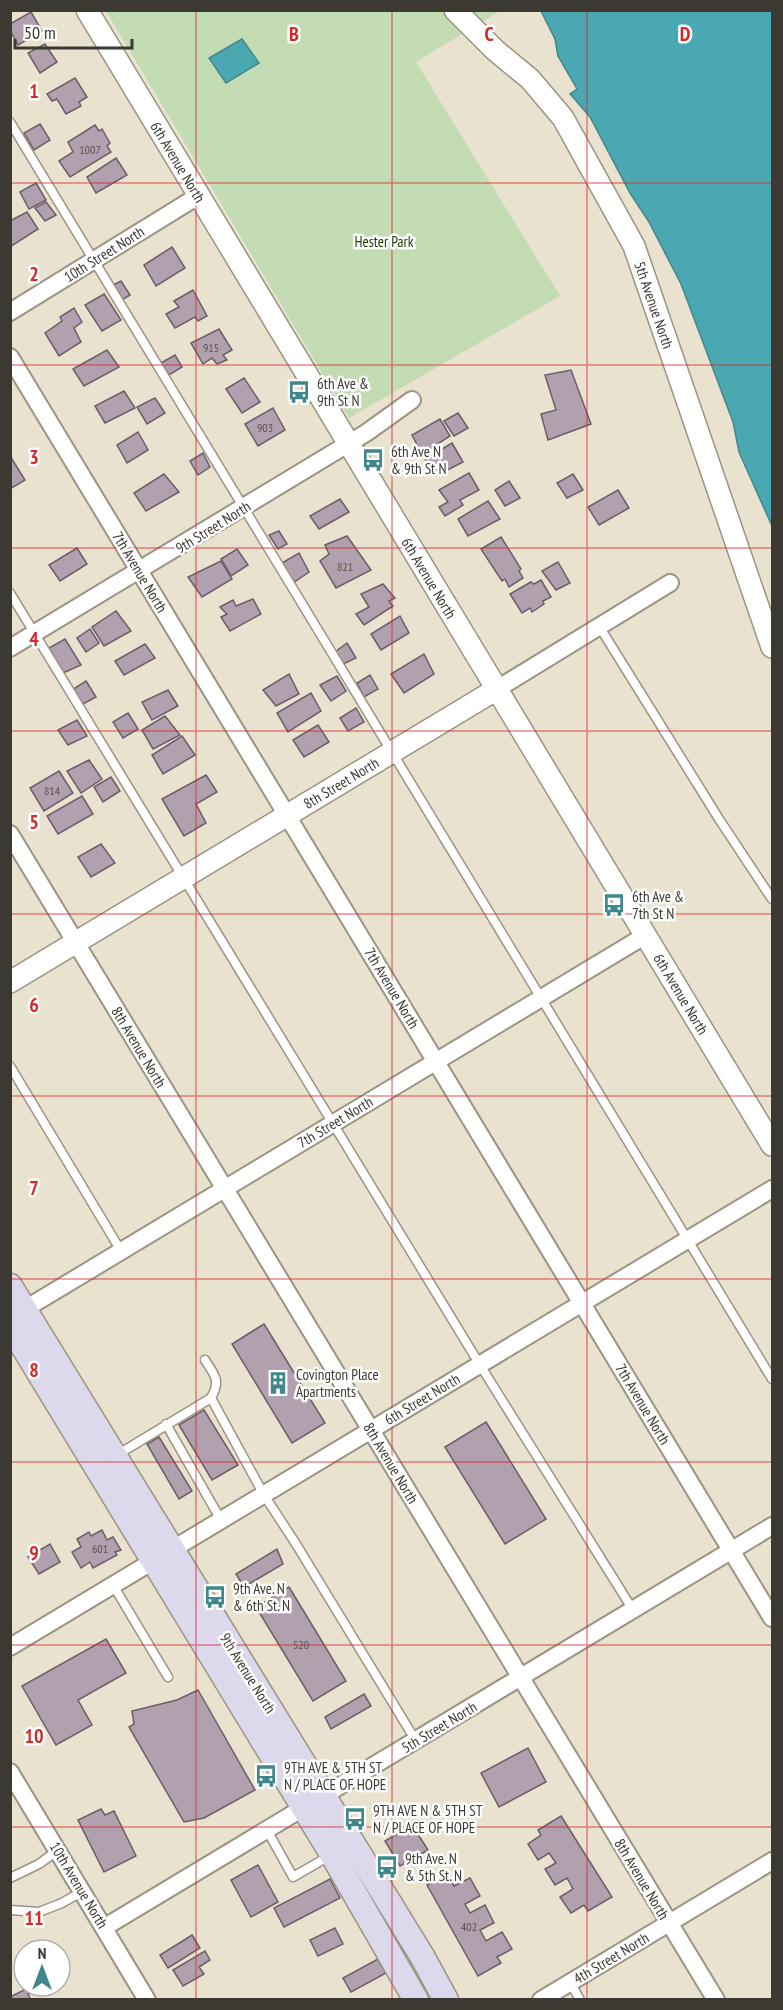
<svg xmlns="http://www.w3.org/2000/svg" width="783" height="2010" font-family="'PT Sans Narrow',sans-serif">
<rect width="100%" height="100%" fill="#e9e2cf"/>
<path fill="#c3dcb4" d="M106,11H500L416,62L560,296L349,418Z"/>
<g fill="#4aa8b2" stroke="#46878b" stroke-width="1.5">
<path d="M541,11H772V526L739,452L733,422L681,284L649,222L630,193L590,117L570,94L577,89L558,56L555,39Z"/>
<path d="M242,39L259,63L226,83L209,58Z"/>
</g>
<g fill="#b1a0ad" stroke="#6c5d69" stroke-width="1.5">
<path d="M31,12L42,31L18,45L10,30V24Z"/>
<path d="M45,44L57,62L40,73L28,53Z"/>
<path d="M75,78L87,97L79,102L81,106L66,114L57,99L52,101L47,94Z"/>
<path d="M40,124L50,140L34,150L24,133Z"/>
<path d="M95,125L99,131L102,129L110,143L107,146L111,152L70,177L59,161L73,152L68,142Z"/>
<path d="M116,158L127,175L96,193L87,177Z"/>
<path d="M36,183L46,200L29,209L20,192Z"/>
<path d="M46,202L56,215L45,221L35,208Z"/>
<path d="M27,212L38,229L10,247V221Z"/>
<path d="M172,247L185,268L156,286L144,265Z"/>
<path d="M121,281L130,295L122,300L113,285Z"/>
<path d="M193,290L207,316L198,321L195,317L175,328L166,314L179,307L174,301Z"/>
<path d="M104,294L121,320L102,331L85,305Z"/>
<path d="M74,308L82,322L74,328L81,342L59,356L45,333L62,321L60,317Z"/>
<path d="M219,329L232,350L223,355L227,360L217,364L212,358L203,364L191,343Z"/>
<path d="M107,350L119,367L84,386L73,369Z"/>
<path d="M175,355L182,367L169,375L161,363Z"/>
<path d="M571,370L591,424L548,440L541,414L556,410L545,375Z"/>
<path d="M244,378L260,402L242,413L226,389Z"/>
<path d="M124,391L135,408L105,423L95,406Z"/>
<path d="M155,398L165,413L147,424L137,407Z"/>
<path d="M273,408L285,430L258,446L245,424Z"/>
<path d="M458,413L468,428L454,436L444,421Z"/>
<path d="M440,419L450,436L422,454L412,435Z"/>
<path d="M138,432L148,450L127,463L117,445Z"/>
<path d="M452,443L463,462L438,475L425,459Z"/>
<path d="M203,453L210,467L198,475L190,461Z"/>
<path d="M10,456L25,480L10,489Z"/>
<path d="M469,473L479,490L460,500L463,505L445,516L439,507L448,502L439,490Z"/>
<path d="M164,474L179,492L146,511L134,493Z"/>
<path d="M573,474L583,490L567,498L557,483Z"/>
<path d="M509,481L520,498L505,506L495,490Z"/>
<path d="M618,490L629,508L599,525L588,507Z"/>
<path d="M340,499L349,512L319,529L310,516Z"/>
<path d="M488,501L500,519L468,536L458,519Z"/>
<path d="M279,531L287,544L278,549L269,535Z"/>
<path d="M347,536L371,570L336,588L320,561L329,554L325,545Z"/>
<path d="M501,537L521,569L519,571L523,578L509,587L505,579L502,581L481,549Z"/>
<path d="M77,548L87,564L60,581L49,565Z"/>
<path d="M237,549L248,565L231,576L221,559Z"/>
<path d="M299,553L309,572L293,583L282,563Z"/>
<path d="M221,561L232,579L202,597L188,577Z"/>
<path d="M558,562L570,583L556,590L542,571Z"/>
<path d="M541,580L551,597L543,601L544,604L532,612L530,608L522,613L510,594L531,582L534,584Z"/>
<path d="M383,584L395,598L389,601L393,606L364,625L356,614L369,607L361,594Z"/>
<path d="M253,599L261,614L230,631L221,617L227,614L220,607L233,600L236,606Z"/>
<path d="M116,611L131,631L104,646L92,627Z"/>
<path d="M400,616L409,633L381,650L371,634Z"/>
<path d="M90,629L99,643L86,652L77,638Z"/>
<path d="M65,639L81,665L63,673L49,648Z"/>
<path d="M347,643L356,658L343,664L335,652Z"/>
<path d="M145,644L155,658L124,675L115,661Z"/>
<path d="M424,654L434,674L404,693L391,674Z"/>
<path d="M289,674L299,694L276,706L263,690Z"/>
<path d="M370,675L378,689L364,697L357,683Z"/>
<path d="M337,676L346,691L331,701L320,685Z"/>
<path d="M86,681L96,697L81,705L72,690Z"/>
<path d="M168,690L178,706L152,720L142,702Z"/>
<path d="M311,693L321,711L288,732L277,713Z"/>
<path d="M356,708L364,722L348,731L340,718Z"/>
<path d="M128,713L138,729L123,738L113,722Z"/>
<path d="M165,716L180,735L153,749L142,730Z"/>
<path d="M77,720L87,736L68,745L58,730Z"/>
<path d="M318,725L329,742L304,757L293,740Z"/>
<path d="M182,736L195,755L163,774L152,755Z"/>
<path d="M89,760L102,779L81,793L67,771Z"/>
<path d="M59,771L73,793L44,811L30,788Z"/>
<path d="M206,775L217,792L196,804L206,823L184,836L162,799Z"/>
<path d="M111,777L120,791L103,802L94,787Z"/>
<path d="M82,796L93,814L58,834L47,816Z"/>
<path d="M101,844L115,863L91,877L78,857Z"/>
<path d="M264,1324L325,1423L292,1443L232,1344Z"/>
<path d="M204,1410L238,1465L212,1480L179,1425Z"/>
<path d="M486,1422L546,1519L505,1544L445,1447Z"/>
<path d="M159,1437L192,1491L179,1499L147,1444Z"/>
<path d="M102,1530L107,1540L113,1537L121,1550L115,1552L117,1555L93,1568L90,1562L81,1568L72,1552L81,1547L77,1539L89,1532L91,1536Z"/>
<path d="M50,1544L60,1562L39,1574L28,1557Z"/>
<path d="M277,1549L283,1564L244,1587L236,1574Z"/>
<path d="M289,1587L346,1681L313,1701L256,1607Z"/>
<path d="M106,1639L126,1673L78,1700L92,1725L56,1745L22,1686Z"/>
<path d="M198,1690L255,1790L204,1818L184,1822L129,1727L134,1724L132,1711L177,1700Z"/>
<path d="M364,1694L371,1706L331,1729L325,1717Z"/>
<path d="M528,1748L546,1782L499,1807L481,1773Z"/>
<path d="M101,1809L105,1815L114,1811L136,1856L104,1872L78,1820Z"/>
<path d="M561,1816L612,1897L588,1911L584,1905L571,1913L560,1897L573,1889L567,1878L555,1885L545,1869L556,1863L549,1853L538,1860L528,1844L541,1835L538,1830Z"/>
<path d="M412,1825L428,1850L400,1866L385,1841Z"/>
<path d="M258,1865L278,1902L251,1917L231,1880Z"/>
<path d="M447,1874L454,1886L470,1878L480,1896L465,1904L470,1913L485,1905L494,1923L480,1930L486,1941L502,1932L512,1949L497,1957L501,1963L478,1976L427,1885Z"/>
<path d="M330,1879L340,1898L284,1927L274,1908Z"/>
<path d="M335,1928L343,1944L318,1956L310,1940Z"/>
<path d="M192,1935L200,1948L168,1968L160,1955Z"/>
<path d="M205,1951L210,1960L199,1967L204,1974L183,1986L173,1970Z"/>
<path d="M378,1959L386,1973L351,1992L343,1978Z"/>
<path d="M26,1989L31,2000H10V1997Z"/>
</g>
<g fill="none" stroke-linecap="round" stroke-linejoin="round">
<g stroke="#9a9482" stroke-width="11">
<g id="service">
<path d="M10,122L772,1379"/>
<path d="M10,593L480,1365L633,1610"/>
<path d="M599,626L719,819L772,899"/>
<path d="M10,1066L121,1251"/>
<path d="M205,1360C215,1376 221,1380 211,1398"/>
<path d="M166,1424L221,1520"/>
<path d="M117,1455L211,1398L264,1495L296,1544L416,1741"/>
<path d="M113,1585L168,1677"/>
<path d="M267,1830L293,1877L331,1855"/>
<path d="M10,1878L39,1864L58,1850"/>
<path d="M10,1910L39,1912L62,1903L83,1891"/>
<path d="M570,1982L580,2000"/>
</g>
</g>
<g stroke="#9a9482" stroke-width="20">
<g id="minor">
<path d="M10,312L198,196"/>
<path d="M10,357L772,1618"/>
<path d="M10,648L366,433L412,400"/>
<path d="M497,689L670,583"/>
<path d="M10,834L716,2000"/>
<path d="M25,1309L646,935"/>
<path d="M10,1647L772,1189"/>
<path d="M10,1772L147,2000"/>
<path d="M105,1927L772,1526"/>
<path d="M541,2000L772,1861"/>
</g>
</g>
<g stroke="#9a9482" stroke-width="24">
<g id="tertiary">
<path d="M87,10L772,1145"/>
<path d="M455,10L496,51L530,79L563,118L634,246L772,647"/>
<path d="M10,982L497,689"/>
</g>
</g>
<g stroke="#9a9482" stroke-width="27">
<g id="secondary">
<path d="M10,1286L422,1956L446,2000"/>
<path d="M10,1325L332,1854L416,2000"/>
</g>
</g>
<use href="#service" stroke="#fff" stroke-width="8"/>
<use href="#minor" stroke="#fff" stroke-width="16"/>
<use href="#tertiary" stroke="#fff" stroke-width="21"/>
<use href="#secondary" stroke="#dcd9ed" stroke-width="24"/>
</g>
<path fill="none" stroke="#d62828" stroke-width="1.5" stroke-opacity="0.55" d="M196,10V2000M392,10V2000M587,10V2000M10,183H772M10,365H772M10,548H772M10,731H772M10,914H772M10,1096H772M10,1279H772M10,1462H772M10,1645H772M10,1827H772"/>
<defs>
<g id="bus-bare" transform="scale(1.8)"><path d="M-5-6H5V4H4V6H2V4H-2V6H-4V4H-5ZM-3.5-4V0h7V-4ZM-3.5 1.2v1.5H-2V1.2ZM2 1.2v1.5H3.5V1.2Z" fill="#3f878b" stroke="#fff" stroke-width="2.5" paint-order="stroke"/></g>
<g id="building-bare" transform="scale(1.8)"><path d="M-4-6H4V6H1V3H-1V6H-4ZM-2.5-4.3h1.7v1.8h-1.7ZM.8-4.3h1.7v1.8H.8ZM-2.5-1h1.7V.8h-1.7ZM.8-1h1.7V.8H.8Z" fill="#3f878b" stroke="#fff" stroke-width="2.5" paint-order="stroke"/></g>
</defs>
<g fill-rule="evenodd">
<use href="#bus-bare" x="299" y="392"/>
<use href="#bus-bare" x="373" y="460"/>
<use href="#bus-bare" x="614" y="905"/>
<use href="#building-bare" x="278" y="1383"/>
<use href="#bus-bare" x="215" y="1597"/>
<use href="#bus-bare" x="266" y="1776"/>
<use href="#bus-bare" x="355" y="1819"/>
<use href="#bus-bare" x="387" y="1867"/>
</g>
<g text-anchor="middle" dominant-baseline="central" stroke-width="5" stroke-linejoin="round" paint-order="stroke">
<g font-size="12" fill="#585350">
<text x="90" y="149">1007</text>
<text x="211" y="347">915</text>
<text x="265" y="427">903</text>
<text x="345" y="566">821</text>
<text x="52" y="790">814</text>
<text x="100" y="1548">601</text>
<text x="301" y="1644">520</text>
<text x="469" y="1926">402</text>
</g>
<g font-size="15" fill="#3b3931" stroke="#fff">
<text transform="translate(178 162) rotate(59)">6th Avenue North</text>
<text transform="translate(104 254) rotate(-32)">10th Street North</text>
<text transform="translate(654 305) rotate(71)">5th Avenue North</text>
<text transform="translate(213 527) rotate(-32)">9th Street North</text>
<text transform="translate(140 572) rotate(59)">7th Avenue North</text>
<text transform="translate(429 578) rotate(59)">6th Avenue North</text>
<text transform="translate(341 783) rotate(-31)">8th Street North</text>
<text transform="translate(392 988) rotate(59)">7th Avenue North</text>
<text transform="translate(681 994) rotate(59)">6th Avenue North</text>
<text transform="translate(139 1047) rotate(59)">8th Avenue North</text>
<text transform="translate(335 1122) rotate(-31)">7th Street North</text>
<text transform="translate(422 1399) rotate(-31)">6th Street North</text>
<text transform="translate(643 1404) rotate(59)">7th Avenue North</text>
<text transform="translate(391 1463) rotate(59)">8th Avenue North</text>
<text transform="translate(248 1673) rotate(58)">9th Avenue North</text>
<text transform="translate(439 1727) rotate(-31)">5th Street North</text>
<text transform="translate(642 1879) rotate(59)">8th Avenue North</text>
<text transform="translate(79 1885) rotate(59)">10th Avenue North</text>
<text transform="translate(611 1958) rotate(-31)">4th Street North</text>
</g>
<g font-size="15" fill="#1d3d00" stroke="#fff">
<text x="384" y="241">Hester Park</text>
</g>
<g font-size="15" fill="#3b3931" stroke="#fff" text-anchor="start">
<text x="317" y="383">6th Ave &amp;<tspan x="317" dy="17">9th St N</tspan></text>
<text x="391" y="451">6th Ave N<tspan x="391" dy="17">&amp; 9th St N</tspan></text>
<text x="632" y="896">6th Ave &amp;<tspan x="632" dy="17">7th St N</tspan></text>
<text x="296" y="1374">Covington Place<tspan x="296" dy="17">Apartments</tspan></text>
<text x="233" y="1588">9th Ave. N<tspan x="233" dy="17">&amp; 6th St. N</tspan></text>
<text x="284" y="1767">9TH AVE &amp; 5TH ST<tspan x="284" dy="17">N / PLACE OF HOPE</tspan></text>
<text x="373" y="1810">9TH AVE N &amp; 5TH ST<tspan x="373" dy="17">N / PLACE OF HOPE</tspan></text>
<text x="405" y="1858">9th Ave. N<tspan x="405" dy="17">&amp; 5th St. N</tspan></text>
</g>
</g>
<g font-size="20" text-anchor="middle" font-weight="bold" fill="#d62828" stroke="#fff" stroke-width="5" stroke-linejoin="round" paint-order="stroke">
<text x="294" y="41">B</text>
<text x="489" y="41">C</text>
<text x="685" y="41">D</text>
<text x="34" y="98">1</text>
<text x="34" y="281">2</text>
<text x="34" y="464">3</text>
<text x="34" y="646">4</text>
<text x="34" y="829">5</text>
<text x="34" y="1012">6</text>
<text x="34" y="1195">7</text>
<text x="34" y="1377">8</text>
<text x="34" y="1560">9</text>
<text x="34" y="1743">10</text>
<text x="34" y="1925">11</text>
</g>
<rect width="783" height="2010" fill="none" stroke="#3b3931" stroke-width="24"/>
<g transform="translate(42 1968)"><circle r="28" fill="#ffffff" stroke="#b1b0ad" stroke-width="1.5"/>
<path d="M0-4.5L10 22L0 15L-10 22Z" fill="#3f878b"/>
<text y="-9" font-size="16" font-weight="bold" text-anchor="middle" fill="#3b3931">N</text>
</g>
<path d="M15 39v9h117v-9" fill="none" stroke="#3b3931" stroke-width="3"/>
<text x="24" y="39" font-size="18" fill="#3b3931" stroke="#ffffff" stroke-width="4.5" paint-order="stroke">50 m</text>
</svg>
